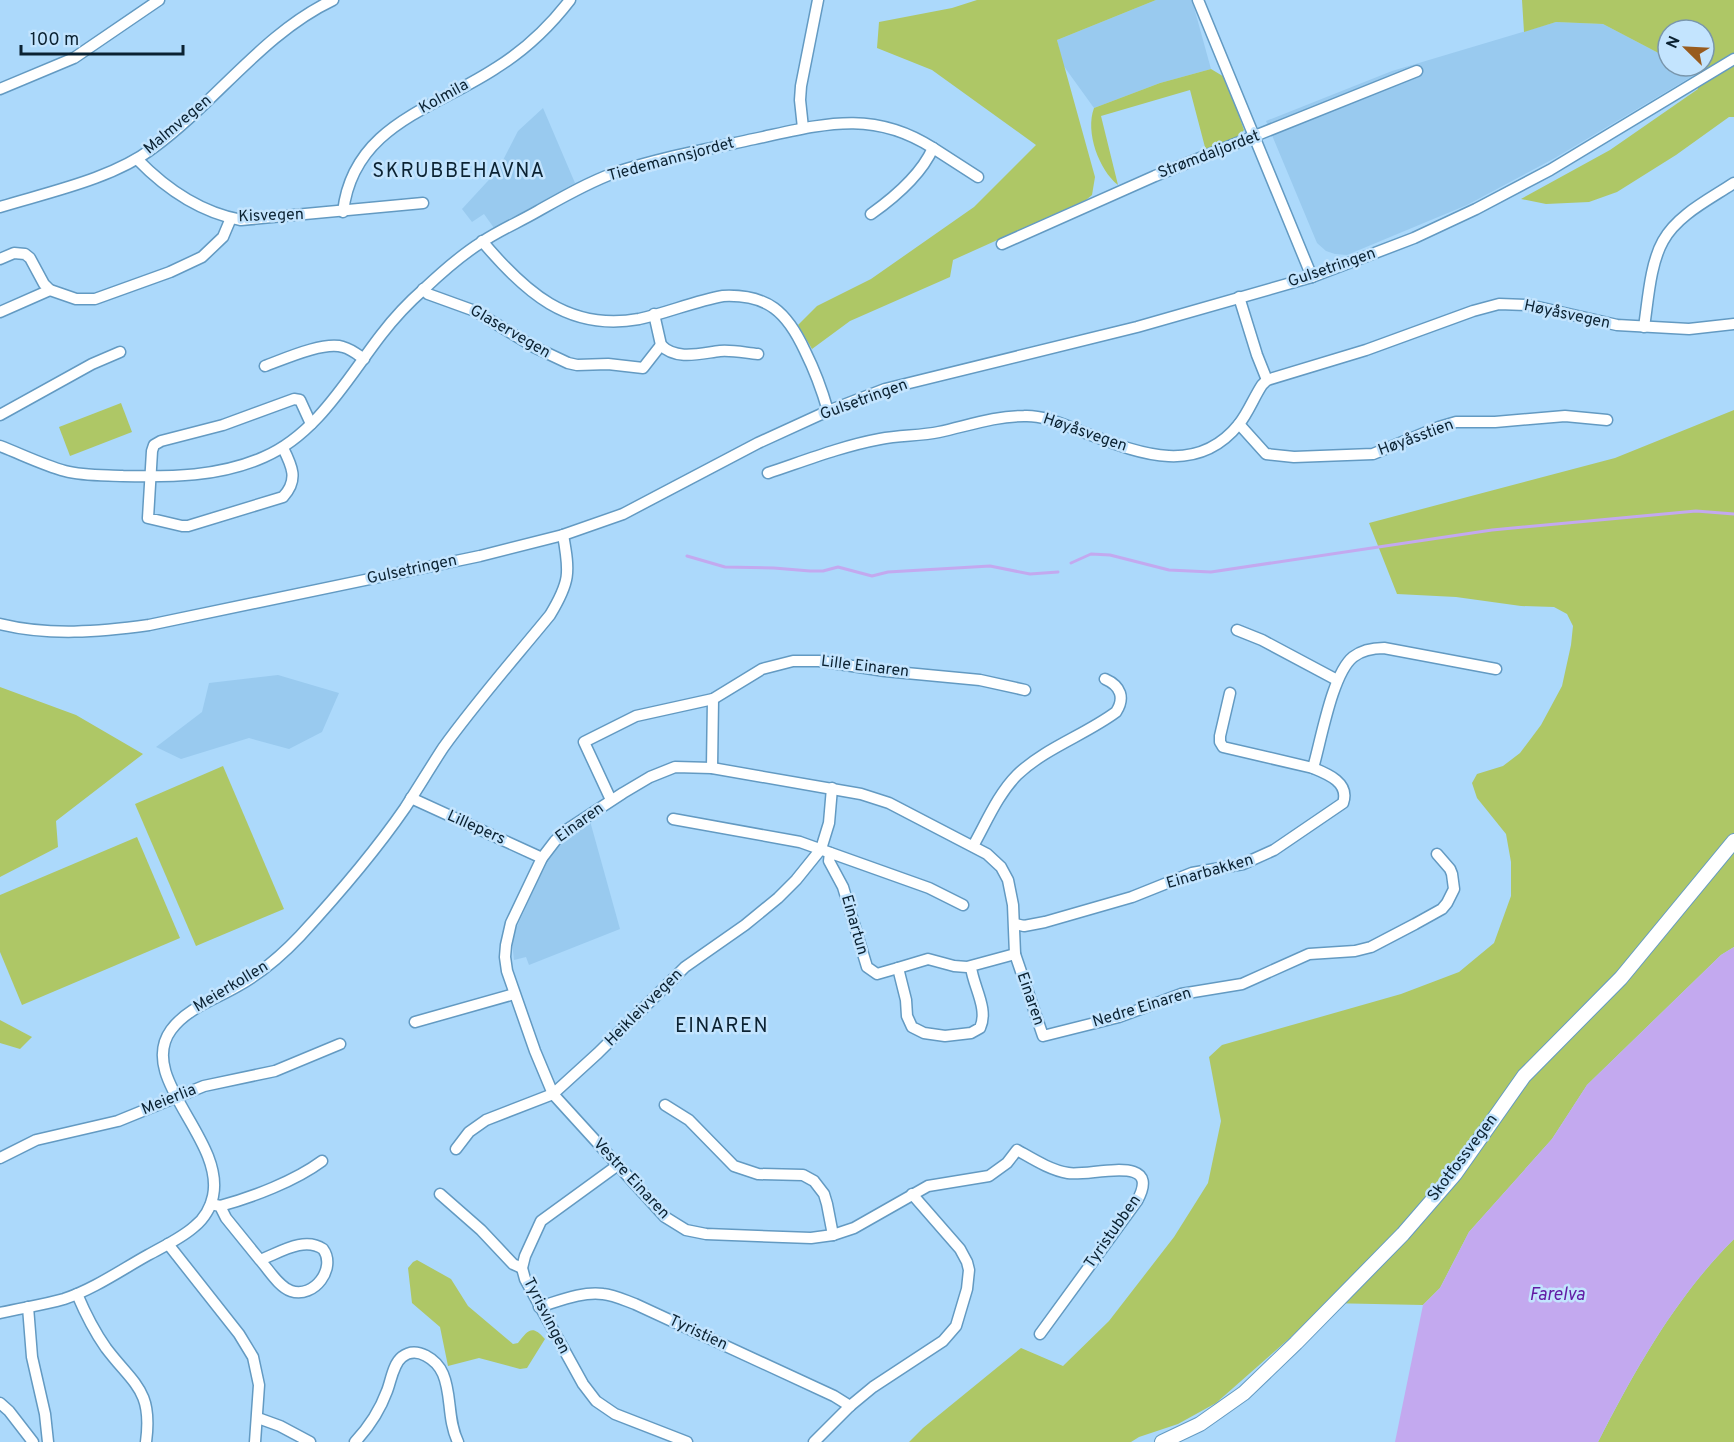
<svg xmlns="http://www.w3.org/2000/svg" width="1734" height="1442" font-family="Overpass,sans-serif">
<rect width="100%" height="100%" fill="#acd9fb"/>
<g fill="#99caef">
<path d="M1156,0H1192L1211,69L1160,83L1094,108L1063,65L1057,40Z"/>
<path d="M1556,22L1603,24L1668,58V66H1681L1696,74L1555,158L1467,205L1347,255L1335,254L1326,251L1317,243L1266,121L1392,71Z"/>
<path d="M543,108L575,183L494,228L484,214L472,222L462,209L498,170L518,131Z"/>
<path d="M278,675L339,693L322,732L289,749L249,738L181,759L156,747L202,712L209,683Z"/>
<path d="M590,821L620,929L529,965L526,957L514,960L512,942L515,931L549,856L569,836Z"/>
</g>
<g fill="#aec766">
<path d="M977,0H1156L1057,40L1095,177L1092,195L1086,200L953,260L950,277L850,321L812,349L798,325L817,306L871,279L974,207L1036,145L932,70L877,48L879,22L952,8Z"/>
<path d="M1522,0H1734V117H1729L1676,155L1617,192L1589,202L1546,204L1521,199L1610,150L1698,89L1696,75L1681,66H1704V30H1668V58L1603,24L1556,22L1524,32Z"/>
<path d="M1211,69L1226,78L1244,130L1237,138L1206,151L1190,90L1101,116L1118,185C1099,170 1085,132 1094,108L1160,83Z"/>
<path d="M121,403L132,432L70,456L59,427Z"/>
<path d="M1734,410V947L1721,955L1587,1085L1552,1139L1469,1232L1440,1288L1423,1305L1326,1303L1292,1336L1216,1403L1178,1424L1139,1437L1131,1442H909L923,1428L1021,1348L1063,1366L1109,1321L1174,1237L1208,1183L1221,1121L1209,1057L1222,1045L1401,994L1459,972L1494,943L1511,896V862L1506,834L1477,798L1472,783L1477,774L1503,766L1520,753L1541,725L1562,686L1571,645L1573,626L1567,614L1554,607L1521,606L1456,597L1397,594L1369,523L1615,458Z"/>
<path d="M0,687L76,715L143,754L56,821L58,847L0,877Z"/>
<path d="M223,766L284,909L196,946L135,804Z"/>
<path d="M137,837L180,938L22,1005L0,952V895Z"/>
<path d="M0,1020L32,1037L20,1049L0,1043Z"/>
<path d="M1734,1239V1442H1598C1636,1368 1675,1298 1734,1239Z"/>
<path d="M417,1260L451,1279L468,1306L513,1344L518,1343C528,1330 532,1324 545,1339L527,1368L520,1369L479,1358L448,1366L440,1327L412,1303L408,1268L413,1262Z"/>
</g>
<path fill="#c3a9ef" d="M1734,947V1239C1675,1298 1636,1368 1598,1442H1395L1423,1305L1440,1288L1469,1232L1552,1139L1587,1085L1721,955Z"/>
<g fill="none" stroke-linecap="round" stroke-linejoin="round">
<g stroke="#c3a9ef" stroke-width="3">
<path d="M687,556L725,567L774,568L810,571H823L838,567L872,576L888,572L990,566L1030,574L1058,572"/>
<path d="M1071,563L1091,554L1110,555L1169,570L1211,572L1492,530L1696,511L1734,514"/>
</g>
<g stroke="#639ac2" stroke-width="13">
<g id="minor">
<path d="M1198,0L1312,277"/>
<path d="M0,89L74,58L159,0"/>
<path d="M803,128L800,100L801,86L818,0"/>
<path d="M933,148L978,177"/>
<path d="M137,159C166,189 199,212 241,220L423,203"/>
<path d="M0,207C49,192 112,179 153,148C215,103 263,33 333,0"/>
<path d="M343,212C353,125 434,109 496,68C525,50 550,26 570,0"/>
<path d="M482,241C524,291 568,332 639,319C667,313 695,301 723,296C768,294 787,312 805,351C815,371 822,390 828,411"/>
<path d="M1002,244L1155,176L1417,71"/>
<path d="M0,259L14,253L25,254L30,258L44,284L50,290L76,299H95L170,272L202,257L223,237L231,218"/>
<path d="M423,289L428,294L475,311L534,347L568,363L577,365L608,364L643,368L661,345C676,361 702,353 720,351C733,350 746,353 758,354"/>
<path d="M1239,297L1257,355L1267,380"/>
<path d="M0,312L50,290"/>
<path d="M654,314L661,345"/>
<path d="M1644,327C1648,301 1650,264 1663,241C1677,215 1710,199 1734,183"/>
<path d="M265,366C284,359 324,341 343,347C351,349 357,354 364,359"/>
<path d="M0,415L92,364L120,352"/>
<path d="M1239,424L1266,454L1294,457L1373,454L1439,427L1456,422H1495L1565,416L1607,420"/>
<path d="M0,446C21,454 43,465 65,471C83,476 104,475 123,476C171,477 219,477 264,457C317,434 347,379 381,335C394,318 408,303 424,289C442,272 461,255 482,242C500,230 519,222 538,211C563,197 587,183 614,173C659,158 707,149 754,139C820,125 871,108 933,148C921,175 895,197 871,214"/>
<path d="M283,448C292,466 299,480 283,497L188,526H182L148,518L152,451L154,445L161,441L223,425L294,399L300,400L311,424"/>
<path d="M768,473C804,461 842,446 880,439C900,435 920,436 939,432C967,426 995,416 1024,416C1043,415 1062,424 1080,431C1134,451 1195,479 1239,424C1248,413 1254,397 1262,385L1267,380L1366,350L1473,311L1499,304L1529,305L1617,325L1689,329L1734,324"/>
<path d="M0,624C49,636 99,632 149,625L480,556L563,535L623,514L758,443L828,411L885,389L1137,327L1312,277L1414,238L1476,209L1550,170L1734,59"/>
<path d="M1237,630L1262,640L1337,680"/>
<path d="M712,768L713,699"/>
<path d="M1313,768C1321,741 1332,674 1353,657C1362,650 1373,648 1384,648L1496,669"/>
<path d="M411,798L542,858"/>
<path d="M611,800L584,742L636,716L713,699L762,669L793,661H819L885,671L980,680L1025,690"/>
<path d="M673,819L800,842L929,888L963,905"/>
<path d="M973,846C986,823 998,794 1017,775C1045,748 1085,735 1116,712C1125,698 1121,686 1105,679"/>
<path d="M830,853L829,861L843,887L867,967L877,974L898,968"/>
<path d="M1015,924L1024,926L1045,922L1132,897L1192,873L1243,864L1274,850L1343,803C1350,783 1328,774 1313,768L1223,747L1220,742V736L1230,693"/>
<path d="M971,967C973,986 989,1009 980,1028L971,1033L945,1036L924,1033L912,1027L907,1016L906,1000L898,968L928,959L954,966L967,967L1015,954"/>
<path d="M415,1022L514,994"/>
<path d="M665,1105L689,1120L734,1166L758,1174L803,1175L814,1181L824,1194L827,1204L833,1235"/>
<path d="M456,1149L469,1132L486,1120L553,1094L598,1053L685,967L745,925L778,898L796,880L821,849L829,823L832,788"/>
<path d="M0,1158L36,1140L118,1121L204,1086L275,1071L340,1044"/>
<path d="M618,1165L541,1221L525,1256L522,1268L525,1279L583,1384L596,1401L615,1414L687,1442"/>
<path d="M440,1194L481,1230L513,1264L522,1268"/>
<path d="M211,1204L220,1206L226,1218L260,1260C279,1253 304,1236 323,1249C337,1268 314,1299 291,1291C279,1287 269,1270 260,1260"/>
<path d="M220,1206C253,1197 295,1181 322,1161"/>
<path d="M168,1244L239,1334L253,1357L259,1385L255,1442"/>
<path d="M77,1294C85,1313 94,1331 106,1348C134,1385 153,1390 146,1442"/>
<path d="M28,1307L32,1357L45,1414L48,1442"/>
<path d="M539,1307C559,1301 583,1291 603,1294C614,1295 624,1300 635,1304L834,1396L850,1406"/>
<path d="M0,1313C21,1308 43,1305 64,1299C94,1289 121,1270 148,1255C164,1246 182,1238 195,1226C204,1219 211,1207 213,1196C225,1139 136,1078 171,1030C187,1008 216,999 238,986C261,973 282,955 300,936C335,898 376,850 405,808C418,788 430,768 443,748C476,702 514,659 550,615C570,582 570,573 563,535"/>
<path d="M1040,1334L1137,1201C1164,1152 1090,1177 1068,1173C1050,1170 1033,1159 1017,1150L1007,1163L989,1176L928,1186L854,1228L833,1235L811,1238L706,1234L686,1230L665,1217L553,1094L535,1051L507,971L505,957L506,945L511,923L542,858L555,841L568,829L623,793L650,777L675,767L712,768L861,794L889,803L987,854L1001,867L1008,880L1013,905L1015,954L1043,1036L1119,1017L1181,994L1242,984L1309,954L1355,951L1371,947L1415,924L1442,909L1447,903L1454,889L1452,874L1450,869L1437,854"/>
<path d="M0,1403L9,1411L33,1442"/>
<path d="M258,1418L280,1426L310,1442"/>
<path d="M355,1442C369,1427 380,1410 387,1391C391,1381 393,1364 402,1357C417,1345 437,1360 443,1374C452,1395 447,1419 458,1442"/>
<path d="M814,1442L850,1406L873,1387L943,1341L956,1326L967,1289L969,1270L967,1262L960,1249L912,1194"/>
</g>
</g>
<g stroke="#639ac2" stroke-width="16">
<path id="major" d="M1162,1442L1200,1424L1244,1393L1296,1343L1403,1234L1455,1174L1524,1076L1621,978L1734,841"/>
</g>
<use href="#minor" stroke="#fff" stroke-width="10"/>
<use href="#major" stroke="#fff" stroke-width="14"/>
</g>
<g text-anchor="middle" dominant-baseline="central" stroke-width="5" stroke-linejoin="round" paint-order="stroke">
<g font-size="16" fill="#0b2232" stroke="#c3e4fe">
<text transform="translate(444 97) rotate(-29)">Kolmila</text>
<text transform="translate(178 125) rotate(-40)">Malmvegen</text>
<text transform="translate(1209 155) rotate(-21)">Strømdaljordet</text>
<text transform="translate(671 160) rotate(-15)">Tiedemannsjordet</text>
<text transform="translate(271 216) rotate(-2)">Kisvegen</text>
<text transform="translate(1332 268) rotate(-19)">Gulsetringen</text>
<text transform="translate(1567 315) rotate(12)">Høyåsvegen</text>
<text transform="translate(510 332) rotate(30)">Glaservegen</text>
<text transform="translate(864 400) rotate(-20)">Gulsetringen</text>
<text transform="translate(1085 433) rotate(19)">Høyåsvegen</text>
<text transform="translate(1416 438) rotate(-20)">Høyåsstien</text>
<text transform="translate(412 570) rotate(-12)">Gulsetringen</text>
<text transform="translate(865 667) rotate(7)">Lille Einaren</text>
<text transform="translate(580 823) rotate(-36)">Einaren</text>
<text transform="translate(476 828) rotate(24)">Lillepers</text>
<text transform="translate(1210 872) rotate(-16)">Einarbakken</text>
<text transform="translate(854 925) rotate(74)">Einartun</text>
<text transform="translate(231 987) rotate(-31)">Meierkollen</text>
<text transform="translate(1030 999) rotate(71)">Einaren</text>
<text transform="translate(644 1008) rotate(-45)">Heikleivvegen</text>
<text transform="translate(1142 1008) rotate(-17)">Nedre Einaren</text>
<text transform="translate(169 1100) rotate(-22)">Meierlia</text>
<text transform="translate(1463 1158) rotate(-53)">Skotfossvegen</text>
<text transform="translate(631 1179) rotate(47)">Vestre Einaren</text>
<text transform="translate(1113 1232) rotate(-55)">Tyristubben</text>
<text transform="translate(546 1316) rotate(63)">Tyrisvingen</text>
<text transform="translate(698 1333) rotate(25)">Tyristien</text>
</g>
<g font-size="18" font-style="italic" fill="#621ba4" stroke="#c3e4fe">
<text x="1557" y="1295">Farelva</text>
</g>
<g font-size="20" letter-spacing="1.5" fill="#0b2232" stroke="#c3e4fe">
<text x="459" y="172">SKRUBBEHAVNA</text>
<text x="722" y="1027">EINAREN</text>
</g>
</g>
<g transform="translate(1686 48) rotate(294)"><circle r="28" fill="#c3e4fe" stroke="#7996ac" stroke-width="1.5"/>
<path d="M0-4.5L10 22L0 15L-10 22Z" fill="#985b1e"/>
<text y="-9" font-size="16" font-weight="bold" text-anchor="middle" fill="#0b2232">N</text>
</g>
<path d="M21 45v9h162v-9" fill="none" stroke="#0b2232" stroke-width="3"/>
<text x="30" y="45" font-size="18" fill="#0b2232" stroke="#c3e4fe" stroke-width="4.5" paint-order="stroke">100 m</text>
</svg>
